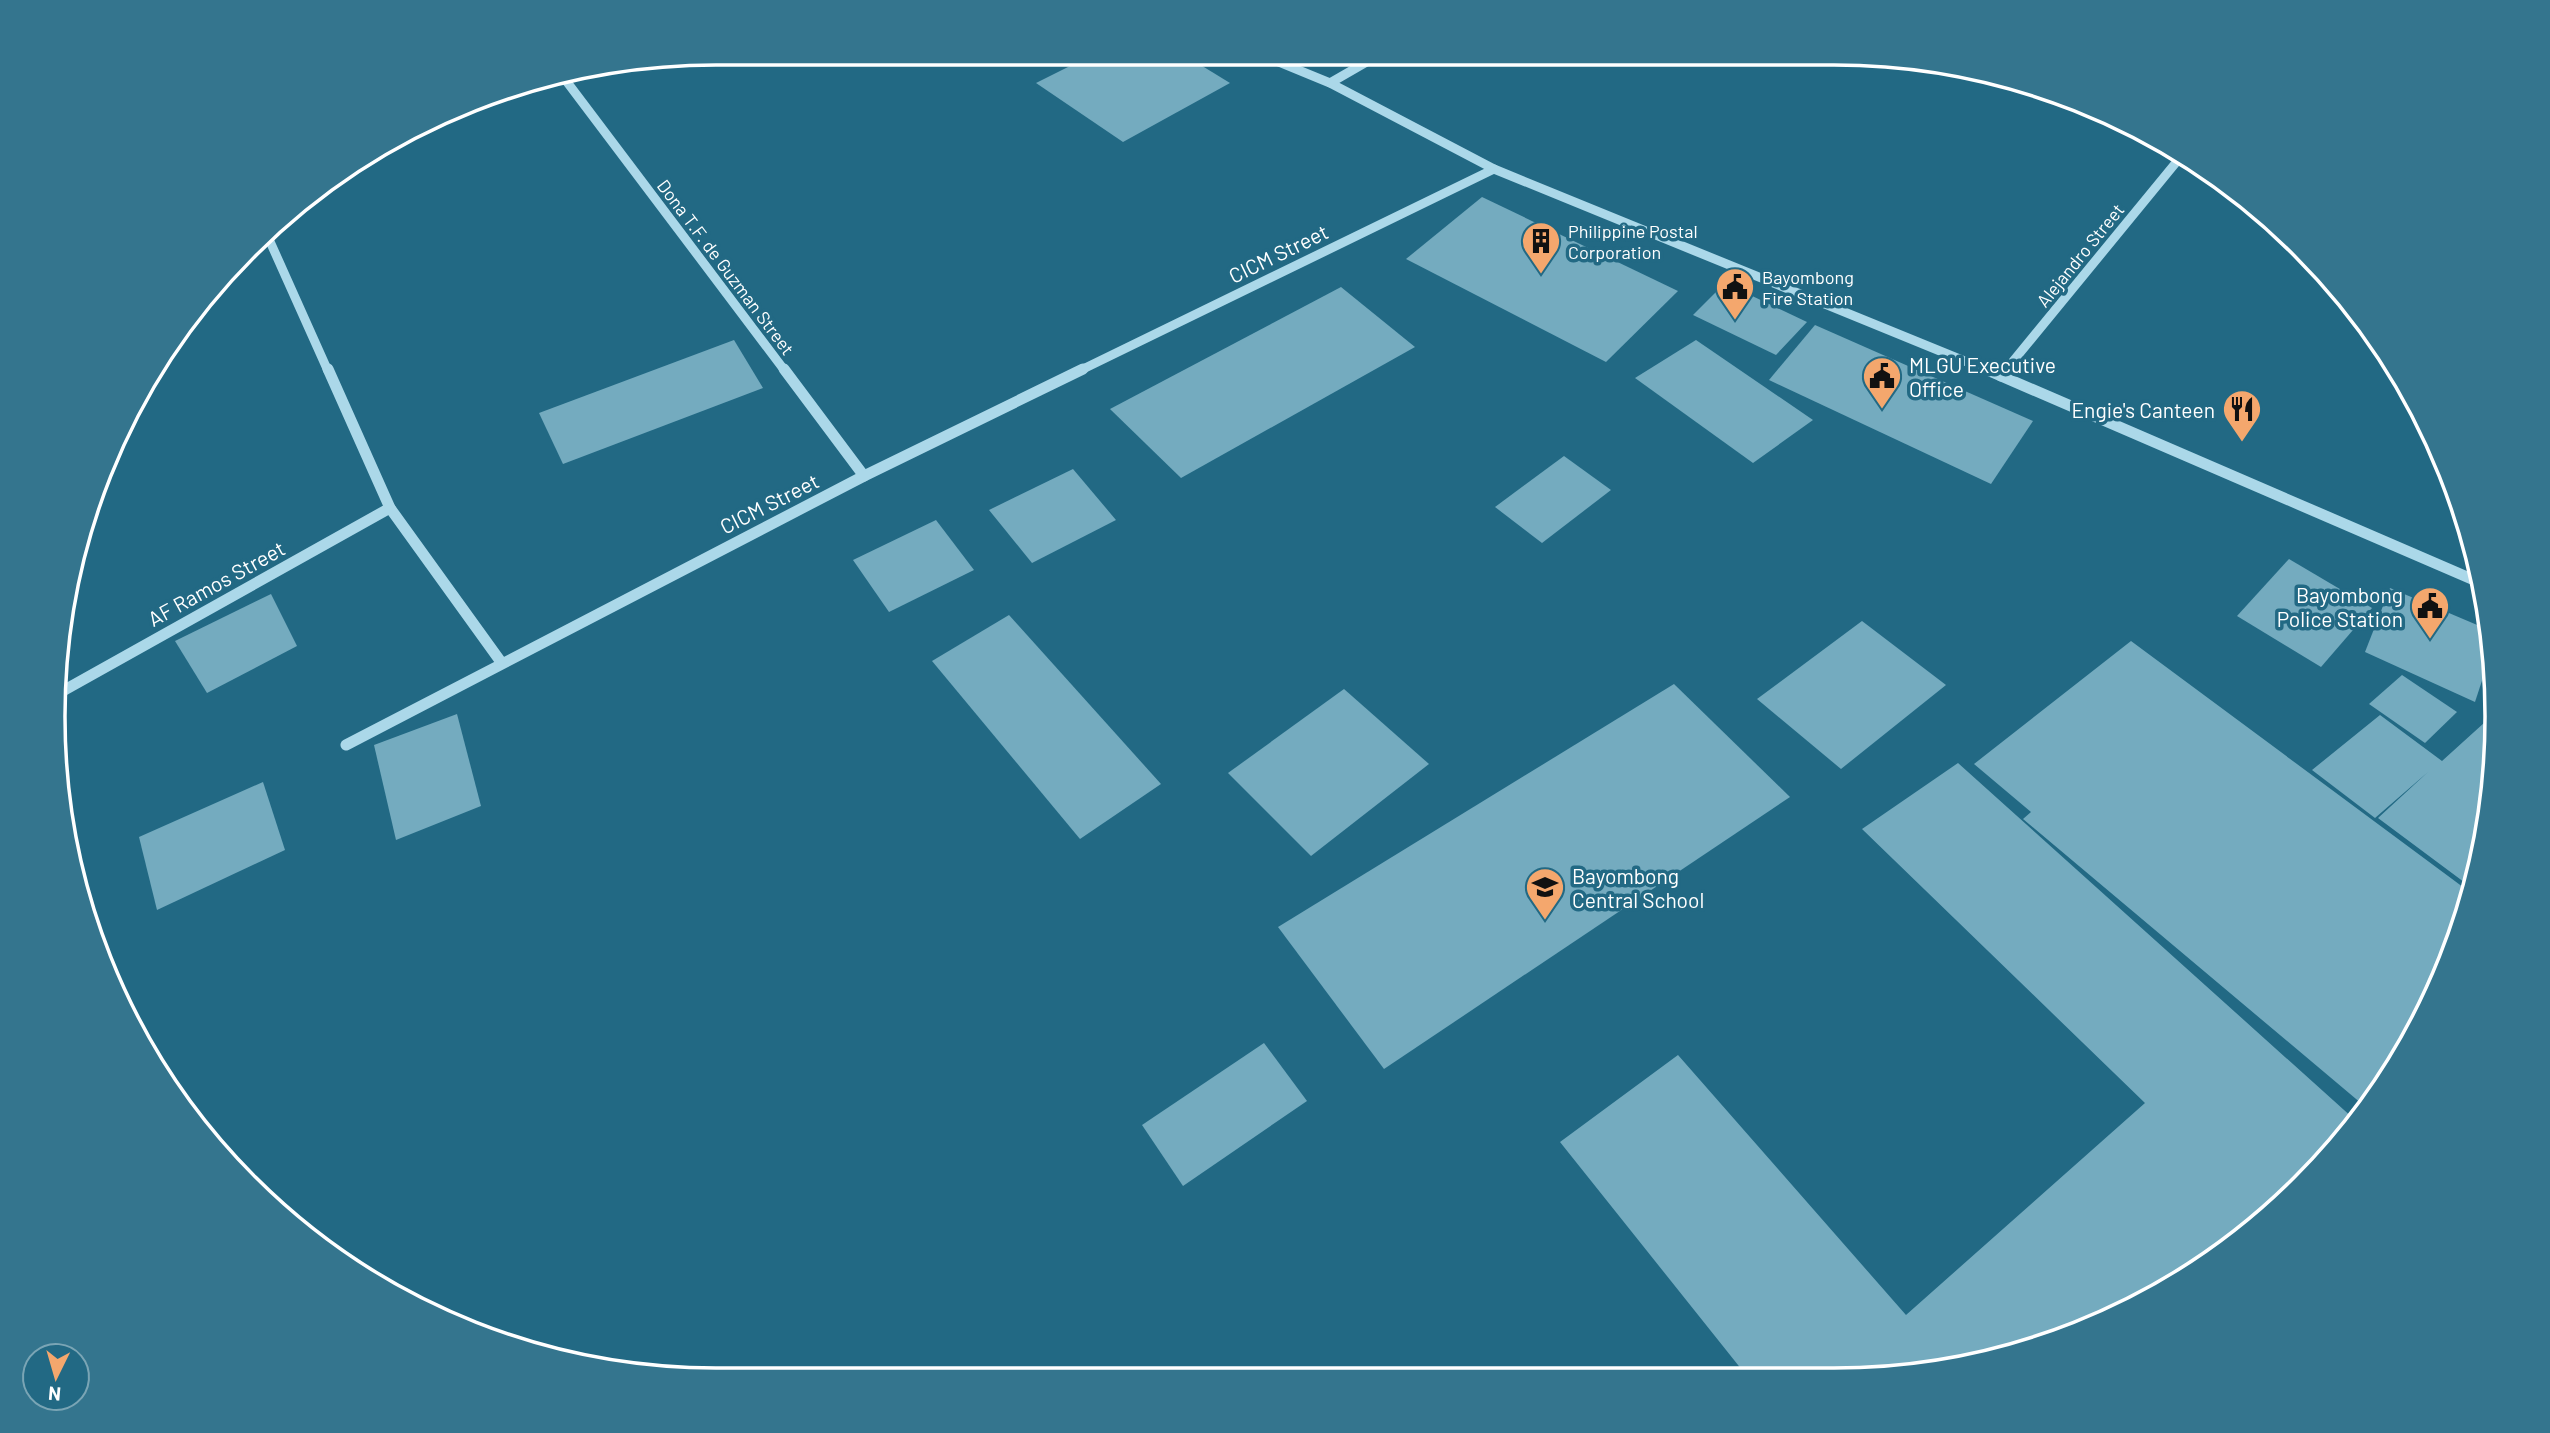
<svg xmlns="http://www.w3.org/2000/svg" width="2550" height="1433" font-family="Barlow,sans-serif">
<rect width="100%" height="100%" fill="#226984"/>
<g fill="#74abbf">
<path d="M1096,53H1181L1230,83L1123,142L1036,83Z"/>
<path d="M1482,197L1678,291L1606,362L1406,259Z"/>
<path d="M1725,283L1807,322L1776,355L1693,315Z"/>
<path d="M1341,287L1415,347L1181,478L1110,409Z"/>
<path d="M1815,325L2033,421L1991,484L1769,380Z"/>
<path d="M734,340L763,388L563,464L539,413Z"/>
<path d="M1696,340L1813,420L1753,463L1635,378Z"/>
<path d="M1564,456L1611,490L1542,543L1495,507Z"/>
<path d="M1073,469L1116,520L1032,563L989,510Z"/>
<path d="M936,520L974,570L889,612L853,560Z"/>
<path d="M2289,559L2372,608L2321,667L2237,616Z"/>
<path d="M2390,588L2489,630L2492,650L2475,702L2365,652Z"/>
<path d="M271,594L297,646L207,693L175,641Z"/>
<path d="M1009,615L1161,784L1080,839L932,661Z"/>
<path d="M1862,621L1946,685L1841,769L1757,699Z"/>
<path d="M2131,641L2471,893L2462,930L2408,1049L2368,1102L2365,1099L2362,1104L2023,819L2031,812L1974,764Z"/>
<path d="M2402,675L2457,712L2425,743L2369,704Z"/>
<path d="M1674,684L1790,797L1384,1069L1278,927Z"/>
<path d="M1344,689L1429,764L1311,856L1228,773Z"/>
<path d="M2495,713L2492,804L2472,888L2378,818L2428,772L2375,818L2312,770L2380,715L2442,761Z"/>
<path d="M457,714L481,806L396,840L374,745Z"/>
<path d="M1958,763L2354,1119L2303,1186L2202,1269L2047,1345L1920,1375H1746L1560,1142L1678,1055L1906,1315L2145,1103L1862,829Z"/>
<path d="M263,782L285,850L157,910L139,837Z"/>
<path d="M1264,1043L1307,1101L1183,1186L1142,1125Z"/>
</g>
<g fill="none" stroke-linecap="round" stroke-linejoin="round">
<g stroke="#abd8e9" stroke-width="9">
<path d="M1257,53L1330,83L1494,169L1989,371"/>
<path d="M564,78L785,371"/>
<path d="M1330,83L1382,53"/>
<path d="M268,237L328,371"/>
<path d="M1079,371L1494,169"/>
<path d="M2005,371L2183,154"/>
</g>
<g stroke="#abd8e9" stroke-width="11">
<path d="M328,369L390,508L501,662"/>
<path d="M784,369L864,476"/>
<path d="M1985,369L2481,583"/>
<path d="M2001,376L2006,369"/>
<path d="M61,692L390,508"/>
<path d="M346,745L864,476L1083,369"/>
</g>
</g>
<defs>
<g id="building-pin" transform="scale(2.0125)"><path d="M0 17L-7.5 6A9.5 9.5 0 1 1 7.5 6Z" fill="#f4a76d" stroke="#226984"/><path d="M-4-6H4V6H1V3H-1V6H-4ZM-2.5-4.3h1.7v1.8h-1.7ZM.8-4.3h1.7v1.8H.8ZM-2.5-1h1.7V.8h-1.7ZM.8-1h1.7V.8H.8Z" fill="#111"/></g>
<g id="civic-pin" transform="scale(2.0125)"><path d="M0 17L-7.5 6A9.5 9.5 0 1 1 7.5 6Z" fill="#f4a76d" stroke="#226984"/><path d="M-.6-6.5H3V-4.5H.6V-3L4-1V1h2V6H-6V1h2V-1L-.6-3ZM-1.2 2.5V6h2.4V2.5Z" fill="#111"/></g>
<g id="restaurant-pin" transform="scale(2.0125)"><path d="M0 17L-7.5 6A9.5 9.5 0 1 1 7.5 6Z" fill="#f4a76d" stroke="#226984"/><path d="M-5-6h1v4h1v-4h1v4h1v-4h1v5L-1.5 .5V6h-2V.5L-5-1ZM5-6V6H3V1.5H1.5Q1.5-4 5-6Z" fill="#111"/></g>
<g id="school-pin" transform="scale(2.0125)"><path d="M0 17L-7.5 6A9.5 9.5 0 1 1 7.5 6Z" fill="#f4a76d" stroke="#226984"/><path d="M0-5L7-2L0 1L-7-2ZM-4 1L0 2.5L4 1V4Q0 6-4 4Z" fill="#111"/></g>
</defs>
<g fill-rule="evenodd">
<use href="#building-pin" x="1541" y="241"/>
<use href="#civic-pin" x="1735" y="287"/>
<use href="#civic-pin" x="1882" y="376"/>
<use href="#restaurant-pin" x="2242" y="409"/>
<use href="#civic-pin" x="2430" y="606"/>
<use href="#school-pin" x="1545" y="887"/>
</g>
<g text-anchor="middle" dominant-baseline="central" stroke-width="7" stroke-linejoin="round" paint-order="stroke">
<g font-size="18" fill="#fff" stroke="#226984" text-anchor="start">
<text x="1568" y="231">Philippine Postal<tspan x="1568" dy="21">Corporation</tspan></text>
<text x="1762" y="277">Bayombong<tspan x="1762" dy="21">Fire Station</tspan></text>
</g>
<g font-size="18" fill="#fff" stroke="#226984">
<text transform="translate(2080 255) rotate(-51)">Alejandro Street</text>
<text transform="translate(726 267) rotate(53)">Dona T.F. de Guzman Street</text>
</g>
<g font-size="21" fill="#fff" stroke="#226984">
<text transform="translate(1278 253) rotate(-26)">CICM Street</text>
<text transform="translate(769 503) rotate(-27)">CICM Street</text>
<text transform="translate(216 583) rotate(-29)">AF Ramos Street</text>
</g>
<g font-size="21" fill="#fff" stroke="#226984" text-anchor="start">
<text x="1909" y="364">MLGU Executive<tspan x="1909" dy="24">Office</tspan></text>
<text x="2215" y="409" text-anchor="end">Engie's Canteen</text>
<text x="2403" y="594" text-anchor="end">Bayombong<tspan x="2403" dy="24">Police Station</tspan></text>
<text x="1572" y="875">Bayombong<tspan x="1572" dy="24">Central School</tspan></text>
</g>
</g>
<path d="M0 0H2550V1433H0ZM716 65H1834A651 651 0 0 1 2485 716V717A651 651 0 0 1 1834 1368H716A651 651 0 0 1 65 717V716A651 651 0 0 1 716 65Z" fill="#34758e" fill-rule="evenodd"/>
<path fill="none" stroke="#fff" stroke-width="3.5" d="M716 65H1834A651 651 0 0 1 2485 716V717A651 651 0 0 1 1834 1368H716A651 651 0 0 1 65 717V716A651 651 0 0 1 716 65Z"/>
<g transform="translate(56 1377) rotate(185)"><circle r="33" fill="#226984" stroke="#7aa5b5" stroke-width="2"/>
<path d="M0-5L12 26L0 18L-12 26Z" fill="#f4a76d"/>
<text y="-10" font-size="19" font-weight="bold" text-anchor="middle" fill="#ffffff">N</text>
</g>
</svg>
